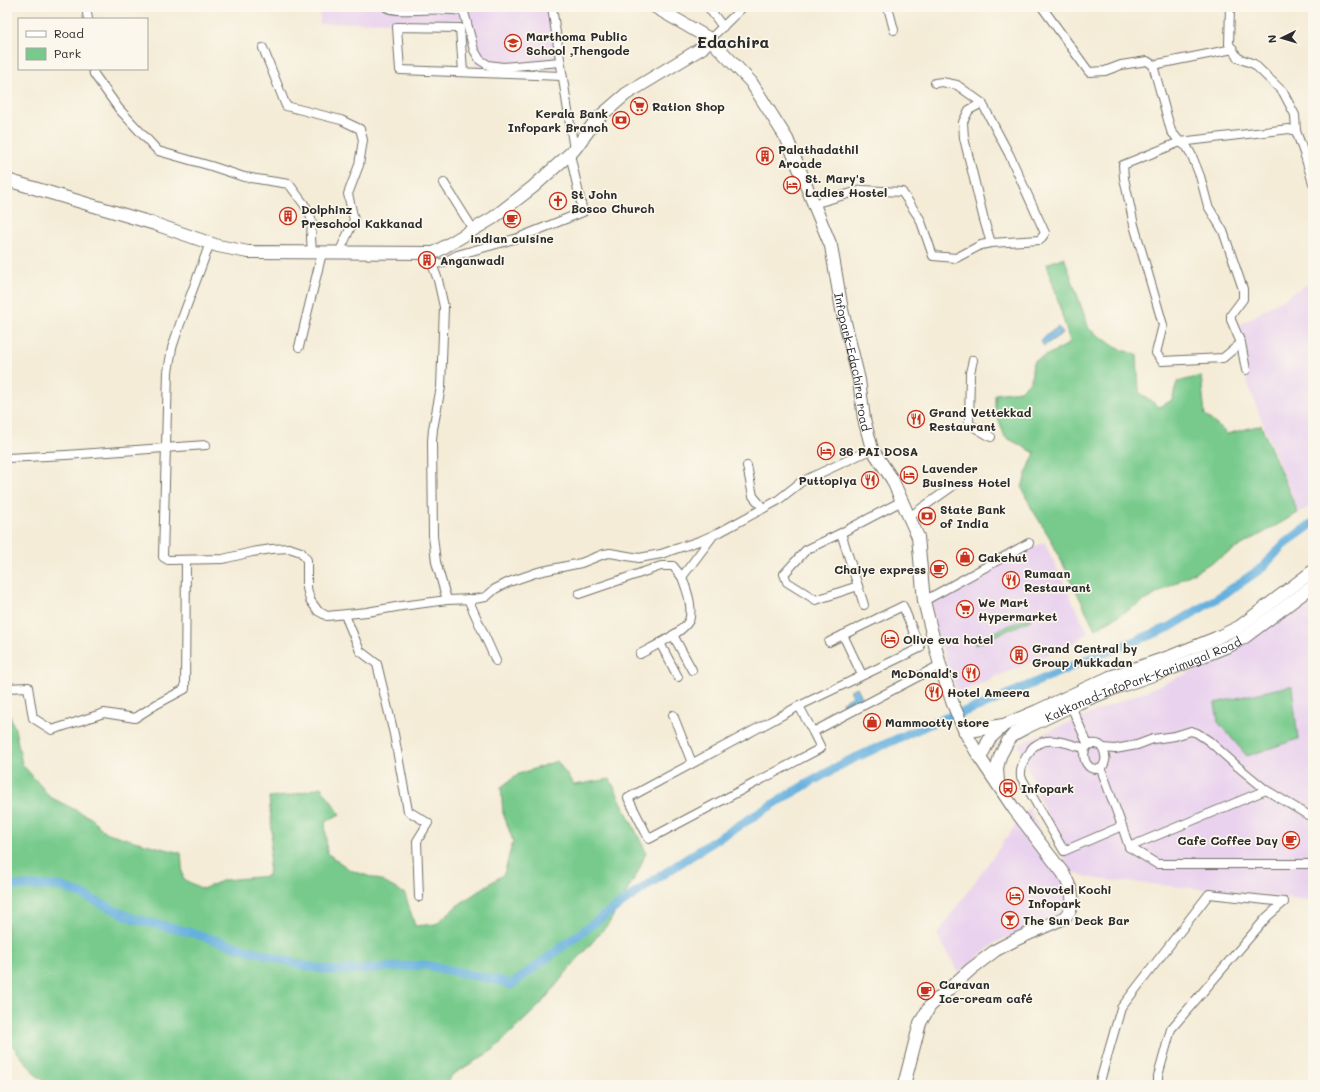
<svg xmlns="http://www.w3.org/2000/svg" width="1320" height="1092" font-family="Mali,sans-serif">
<rect width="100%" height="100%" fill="#fbf7ec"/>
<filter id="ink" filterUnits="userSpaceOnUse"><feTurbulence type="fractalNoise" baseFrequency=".025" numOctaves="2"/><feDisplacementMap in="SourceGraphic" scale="8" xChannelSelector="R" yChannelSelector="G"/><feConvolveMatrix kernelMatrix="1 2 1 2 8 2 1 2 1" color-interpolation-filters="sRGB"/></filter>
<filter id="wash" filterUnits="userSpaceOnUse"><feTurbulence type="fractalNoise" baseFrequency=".012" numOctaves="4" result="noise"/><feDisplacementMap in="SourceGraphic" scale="16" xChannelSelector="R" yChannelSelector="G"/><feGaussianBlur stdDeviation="0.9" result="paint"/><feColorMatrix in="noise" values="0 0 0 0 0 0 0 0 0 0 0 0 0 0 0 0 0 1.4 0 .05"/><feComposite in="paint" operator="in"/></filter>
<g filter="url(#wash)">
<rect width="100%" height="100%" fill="#f4ecd7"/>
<g fill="#e9d2ee">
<path d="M320,7H552L561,68L476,66L460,19L320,24Z"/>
<path d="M1313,281V505L1298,513L1247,382L1245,348L1241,324Z"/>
<path d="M1044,542L1088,633L1068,646L958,693L936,631L931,596Z"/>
<path d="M1313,597V900L1097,879L1070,872L1018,744L1203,667Z"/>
<path d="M1029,807L1065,887L1067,906L1057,917L996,942L959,973L937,934Z"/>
</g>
<g fill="#77ca8c" stroke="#517a5c">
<path d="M1064,257L1089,329L1117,348L1137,355L1139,392L1159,407L1172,400L1177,382L1201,376L1205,415L1227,434L1261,425L1298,513L1095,629L1050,538L1032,509L1022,488L1026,474L1035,453L1005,437L995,409V394L1020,391L1031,381L1033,362L1063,347L1070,342L1047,264Z"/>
<path d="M1030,617L1031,620L975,645L973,641Z"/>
<path d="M1289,686L1292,687L1298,739L1247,756L1218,722L1215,703Z"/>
<path d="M7,709L15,729L22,764L50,797L91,818L105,832L134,841L181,853L183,879L202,889L225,880L268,876L272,832L269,797L289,796L321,787L340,814L325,822L327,853L350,870L380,880L405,894L415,926L436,924L458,905L504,874L513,841L503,813L501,787L519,774L557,761L574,785L610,779L646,852L639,870L609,923L569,969L540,1005L493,1050L452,1075L445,1085H49L36,1075L7,1039Z"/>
</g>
<g fill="#66b0de" stroke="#486e84">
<path d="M1058,327L1063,333L1044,346L1040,340Z"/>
<path d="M857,687L863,699L844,708L842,702L853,696L850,690Z"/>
</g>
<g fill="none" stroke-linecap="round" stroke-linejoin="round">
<g stroke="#66b0de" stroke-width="9">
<path d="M7,886H60L88,897"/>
<path d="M85,896L134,919L189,932L231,945L305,966L335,971L425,965L505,982L511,985L602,917L659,877L711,843L788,795L846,762L932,723L991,702L1070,667L1170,627L1224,594L1262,568L1284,544L1313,523"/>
</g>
</g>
</g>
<g filter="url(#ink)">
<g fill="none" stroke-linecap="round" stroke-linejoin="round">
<g stroke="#716f67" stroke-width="10">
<g id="street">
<path d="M86,7L88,19"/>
<path d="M386,7C396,15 445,5 464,12L474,50L480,60L488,65L503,67L560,62"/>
<path d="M552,7L574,150"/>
<path d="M708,7L723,27"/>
<path d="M888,7L894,30"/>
<path d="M1042,7L1089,72L1105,71L1121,65L1147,61L1153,65L1171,131L1180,142L1187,147L1192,156L1200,176L1208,206L1223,231L1243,289V299L1231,315V320L1241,343L1246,370"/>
<path d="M1230,7L1229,44L1238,58L1254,64L1283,92L1295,115L1296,131"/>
<path d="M710,39L743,7"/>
<path d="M263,48L286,106L341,120L360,129L363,140L359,165L348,194L354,220L339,253"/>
<path d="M1153,65L1233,49"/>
<path d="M93,69L94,74L119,109L158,151L211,166L244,177L289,184L309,211L312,222L311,238L312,252"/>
<path d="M463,72L460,28L397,27L400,70L562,76"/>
<path d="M982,103L969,110L963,122L964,138L984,220L991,243"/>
<path d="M444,183L473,229"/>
<path d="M813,204L862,190L902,192L920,219L933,256L956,258L981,245L991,243L1040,240L1045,233L1009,154L982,103L957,85L942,82L935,83"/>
<path d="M210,243L180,324L172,348L168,372L163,557L168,560L223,559L252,552L272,549L289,548L301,552L307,560V588L310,600L318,611L327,616L367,612L402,606L447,600"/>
<path d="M432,260V264L443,263L457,255L518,238L583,212L570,154"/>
<path d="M432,264L438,280L444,307L441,387L433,429L432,441L433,536L436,562L447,600L474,599L486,597L495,589L509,582L538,572L581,563L604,554L610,553L639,558L661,554L702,540L720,532L777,501L801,482L872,449"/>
<path d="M1241,343L1223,358L1162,361L1156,353L1163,325L1134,225L1124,178L1123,165L1180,142L1289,129L1296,131L1305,156L1313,183"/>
<path d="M299,347L322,253"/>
<path d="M973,360L970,373L969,424L991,437"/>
<path d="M7,458L66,455L206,445"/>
<path d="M747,466L753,496L763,508"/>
<path d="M909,517L953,486"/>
<path d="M841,533L858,586L816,600L787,582L784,574L806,550L841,533L902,501"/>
<path d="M858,586L864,605"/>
<path d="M579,594L661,566H673L682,577L712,537"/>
<path d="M468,599L496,661"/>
<path d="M924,601L1029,543"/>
<path d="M345,615L360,651L377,664L394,734L408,811L428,823L417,841L419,897"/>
<path d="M673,635L692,670"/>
<path d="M829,642L843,635"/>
<path d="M660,643L678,677"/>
<path d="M640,654C651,648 689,630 690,617C692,603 687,591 682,577"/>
<path d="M7,688L28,687L33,718L52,730L104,713L135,718L157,704L185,689L186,560"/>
<path d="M799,706L920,648L903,606L843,635L862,675"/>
<path d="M1071,706L1088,745"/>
<path d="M673,715L692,763"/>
<path d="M813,732L821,748L649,839L628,798L799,706L813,732L940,665"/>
<path d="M1085,748C1070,745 1050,735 1036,745C1034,746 1031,749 1030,752C1023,760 1020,767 1021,777L1064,851L1122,826L1129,847L1157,864H1313"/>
<path d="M1101,769C1107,761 1106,757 1103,748"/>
<path d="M1122,826L1101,769C1098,769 1094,769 1091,768C1083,763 1082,751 1088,745C1094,743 1099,743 1103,748L1115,749L1137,745L1153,739L1175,736L1191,731L1197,733L1209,741L1237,766L1266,790L1313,818"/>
<path d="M1129,847L1266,790"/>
<path d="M1099,1085L1121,1008L1209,894L1284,902"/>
<path d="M1158,1085V1076L1171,1029L1267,917L1284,902"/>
</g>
</g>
<g stroke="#716f67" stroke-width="14">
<g id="secondary">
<path id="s1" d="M655,7L710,39L751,82L787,139L831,246L842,310L859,380L864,419L872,449L892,479L918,537L924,601L940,665L953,704L965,732L980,758L1014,809L1063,873C1072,889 1078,904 1064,918L1017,939L996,950L971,969L930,1006L920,1023L904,1085"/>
<path d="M7,180L155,224L218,246L248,252L434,253L493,218L533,187L574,150L597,119L626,94L702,48L710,39"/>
<path d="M965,732L1003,725"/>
<path d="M980,758L990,738L1004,725L1037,711L1110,677L1169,657L1216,638L1239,627L1313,571"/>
<path id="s2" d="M998,782L997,768L1000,756L1008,741L1014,734L1025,728L1071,706L1115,688L1173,668L1231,645L1245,637L1313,586"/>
</g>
</g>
<use href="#street" stroke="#fff" stroke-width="8"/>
<use href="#secondary" stroke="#fff" stroke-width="12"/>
</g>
</g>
<defs>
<g id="school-ring" transform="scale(0.9)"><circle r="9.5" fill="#fbf7ec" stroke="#c8321e" stroke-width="1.5"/><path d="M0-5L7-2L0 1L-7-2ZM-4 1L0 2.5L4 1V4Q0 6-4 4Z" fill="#c8321e"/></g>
<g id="supermarket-ring" transform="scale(0.9)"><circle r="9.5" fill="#fbf7ec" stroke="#c8321e" stroke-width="1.5"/><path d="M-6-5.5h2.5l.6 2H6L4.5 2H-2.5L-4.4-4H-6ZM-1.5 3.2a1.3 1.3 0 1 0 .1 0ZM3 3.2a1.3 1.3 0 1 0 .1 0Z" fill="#c8321e"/></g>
<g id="bank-ring" transform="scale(0.9)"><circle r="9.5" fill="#fbf7ec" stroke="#c8321e" stroke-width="1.5"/><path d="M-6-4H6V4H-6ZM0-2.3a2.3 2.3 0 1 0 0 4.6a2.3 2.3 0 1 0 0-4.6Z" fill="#c8321e"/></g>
<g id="building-ring" transform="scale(0.9)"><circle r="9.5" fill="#fbf7ec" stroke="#c8321e" stroke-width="1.5"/><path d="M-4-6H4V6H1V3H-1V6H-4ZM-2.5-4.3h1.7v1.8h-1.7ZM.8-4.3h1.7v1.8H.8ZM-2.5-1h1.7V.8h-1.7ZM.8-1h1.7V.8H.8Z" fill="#c8321e"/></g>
<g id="hotel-ring" transform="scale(0.9)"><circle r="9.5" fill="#fbf7ec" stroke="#c8321e" stroke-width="1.5"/><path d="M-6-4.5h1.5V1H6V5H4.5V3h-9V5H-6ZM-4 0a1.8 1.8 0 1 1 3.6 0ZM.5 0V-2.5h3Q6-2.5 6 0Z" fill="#c8321e"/></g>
<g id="church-ring" transform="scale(0.9)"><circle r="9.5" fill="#fbf7ec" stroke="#c8321e" stroke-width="1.5"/><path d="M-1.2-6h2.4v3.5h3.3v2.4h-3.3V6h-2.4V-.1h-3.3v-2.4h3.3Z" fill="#c8321e"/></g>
<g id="cafe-ring" transform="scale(0.9)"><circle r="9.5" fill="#fbf7ec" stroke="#c8321e" stroke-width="1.5"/><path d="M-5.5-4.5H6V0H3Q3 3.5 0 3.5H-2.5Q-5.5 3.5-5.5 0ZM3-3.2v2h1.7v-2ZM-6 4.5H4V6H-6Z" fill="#c8321e"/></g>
<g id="restaurant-ring" transform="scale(0.9)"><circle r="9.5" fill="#fbf7ec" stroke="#c8321e" stroke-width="1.5"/><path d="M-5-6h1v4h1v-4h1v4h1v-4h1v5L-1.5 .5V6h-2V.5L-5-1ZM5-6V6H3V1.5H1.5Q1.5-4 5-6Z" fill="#c8321e"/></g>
<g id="shop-ring" transform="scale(0.9)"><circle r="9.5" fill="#fbf7ec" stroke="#c8321e" stroke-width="1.5"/><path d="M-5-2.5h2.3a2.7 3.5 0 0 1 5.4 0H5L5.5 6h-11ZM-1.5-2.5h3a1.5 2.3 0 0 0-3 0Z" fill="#c8321e"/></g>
<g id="bus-ring" transform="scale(0.9)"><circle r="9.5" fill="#fbf7ec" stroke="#c8321e" stroke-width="1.5"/><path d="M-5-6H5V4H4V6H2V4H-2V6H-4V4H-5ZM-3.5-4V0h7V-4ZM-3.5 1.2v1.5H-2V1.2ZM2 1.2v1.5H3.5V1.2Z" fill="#c8321e"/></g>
<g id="bar-ring" transform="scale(0.9)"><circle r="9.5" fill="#fbf7ec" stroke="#c8321e" stroke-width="1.5"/><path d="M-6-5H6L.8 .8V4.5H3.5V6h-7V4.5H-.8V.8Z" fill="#c8321e"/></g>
</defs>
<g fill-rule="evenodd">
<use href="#school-ring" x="513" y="43"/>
<use href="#supermarket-ring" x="639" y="106"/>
<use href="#bank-ring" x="621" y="120"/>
<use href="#building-ring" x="765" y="156"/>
<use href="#hotel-ring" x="792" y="185"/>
<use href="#church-ring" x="558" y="201"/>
<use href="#building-ring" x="288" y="216"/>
<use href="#cafe-ring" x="512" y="219"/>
<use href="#building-ring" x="427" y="260"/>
<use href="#restaurant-ring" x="916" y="419"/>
<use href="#hotel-ring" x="826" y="451"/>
<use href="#hotel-ring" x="909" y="475"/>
<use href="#restaurant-ring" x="870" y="480"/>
<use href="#bank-ring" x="927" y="516"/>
<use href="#shop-ring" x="965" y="557"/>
<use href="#cafe-ring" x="939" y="569"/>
<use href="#restaurant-ring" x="1011" y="580"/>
<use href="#supermarket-ring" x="965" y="609"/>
<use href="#hotel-ring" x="890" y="639"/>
<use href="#building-ring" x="1019" y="655"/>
<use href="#restaurant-ring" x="971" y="673"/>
<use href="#restaurant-ring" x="934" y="692"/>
<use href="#shop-ring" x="872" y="722"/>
<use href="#bus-ring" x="1008" y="788"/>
<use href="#cafe-ring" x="1291" y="840"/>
<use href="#hotel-ring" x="1015" y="896"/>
<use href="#bar-ring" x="1010" y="920"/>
<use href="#cafe-ring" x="926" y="991"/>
</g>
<g text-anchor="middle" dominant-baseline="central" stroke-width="3.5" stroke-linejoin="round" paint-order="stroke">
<g font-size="12" font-weight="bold" fill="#2b2b2b" stroke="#fbf7ec" text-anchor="start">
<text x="526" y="36">Marthoma Public<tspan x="526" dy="14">School ,Thengode</tspan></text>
<text x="652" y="106">Ration Shop</text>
<text x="608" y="113" text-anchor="end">Kerala Bank<tspan x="608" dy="14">Infopark Branch</tspan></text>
<text x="778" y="149">Palathadathil<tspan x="778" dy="14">Arcade</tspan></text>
<text x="805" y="178">St. Mary's<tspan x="805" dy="14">Ladies Hostel</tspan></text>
<text x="571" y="194">St John<tspan x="571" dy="14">Bosco Church</tspan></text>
<text x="301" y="209">Dolphinz<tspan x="301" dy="14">Preschool Kakkanad</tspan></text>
<text x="512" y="238" text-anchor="middle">indian cuisine</text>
<text x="440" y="260">Anganwadi</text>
<text x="929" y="412">Grand Vettekkad<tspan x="929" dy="14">Restaurant</tspan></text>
<text x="839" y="451">36 PAI DOSA</text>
<text x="922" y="468">Lavender<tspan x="922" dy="14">Business Hotel</tspan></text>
<text x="857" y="480" text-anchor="end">Puttopiya</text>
<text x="940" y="509">State Bank<tspan x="940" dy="14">of India</tspan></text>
<text x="978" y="557">Cakehut</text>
<text x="926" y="569" text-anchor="end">Chaiye express</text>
<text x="1024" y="573">Rumaan<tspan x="1024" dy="14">Restaurant</tspan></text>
<text x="978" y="602">We Mart<tspan x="978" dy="14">Hypermarket</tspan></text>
<text x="903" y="639">Olive eva hotel</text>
<text x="1032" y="648">Grand Central by<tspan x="1032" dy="14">Group Mukkadan</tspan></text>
<text x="958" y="673" text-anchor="end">McDonald's</text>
<text x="947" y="692">Hotel Ameera</text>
<text x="885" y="722">Mammootty store</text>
<text x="1021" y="788">Infopark</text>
<text x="1278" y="840" text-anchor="end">Cafe Coffee Day</text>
<text x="1028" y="889">Novotel Kochi<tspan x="1028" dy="14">Infopark</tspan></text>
<text x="1023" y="920">The Sun Deck Bar</text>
<text x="939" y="984">Caravan<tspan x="939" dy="14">Ice-cream café</tspan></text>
</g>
<g font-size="12" fill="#2b2b2b" stroke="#fbf7ec">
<text stroke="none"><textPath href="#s1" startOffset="424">Infopark-Edachira road</textPath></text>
<text stroke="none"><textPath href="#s2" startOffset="193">Kakkanad-InfoPark-Karimugal Road</textPath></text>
</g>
<g font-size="16" font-weight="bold" fill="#2b2b2b" stroke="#fbf7ec">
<text x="733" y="41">Edachira</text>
</g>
</g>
<rect width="1320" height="1092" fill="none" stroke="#fbf7ec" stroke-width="24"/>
<rect x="18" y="18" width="130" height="52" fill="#fbf7ec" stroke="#a8a59f"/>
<rect x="26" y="31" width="20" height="6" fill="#ffffff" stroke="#a8a59f"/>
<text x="54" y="38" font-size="12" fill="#2b2b2b">Road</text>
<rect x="26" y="48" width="20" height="12" fill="#77ca8c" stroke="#a8a59f"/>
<text x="54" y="58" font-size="12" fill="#2b2b2b">Park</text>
<g transform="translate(1282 38) rotate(265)" stroke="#fbf7ec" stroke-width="3" paint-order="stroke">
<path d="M0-3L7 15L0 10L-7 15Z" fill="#2b2b2b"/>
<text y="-6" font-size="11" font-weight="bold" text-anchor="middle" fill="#2b2b2b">N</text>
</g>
</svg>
